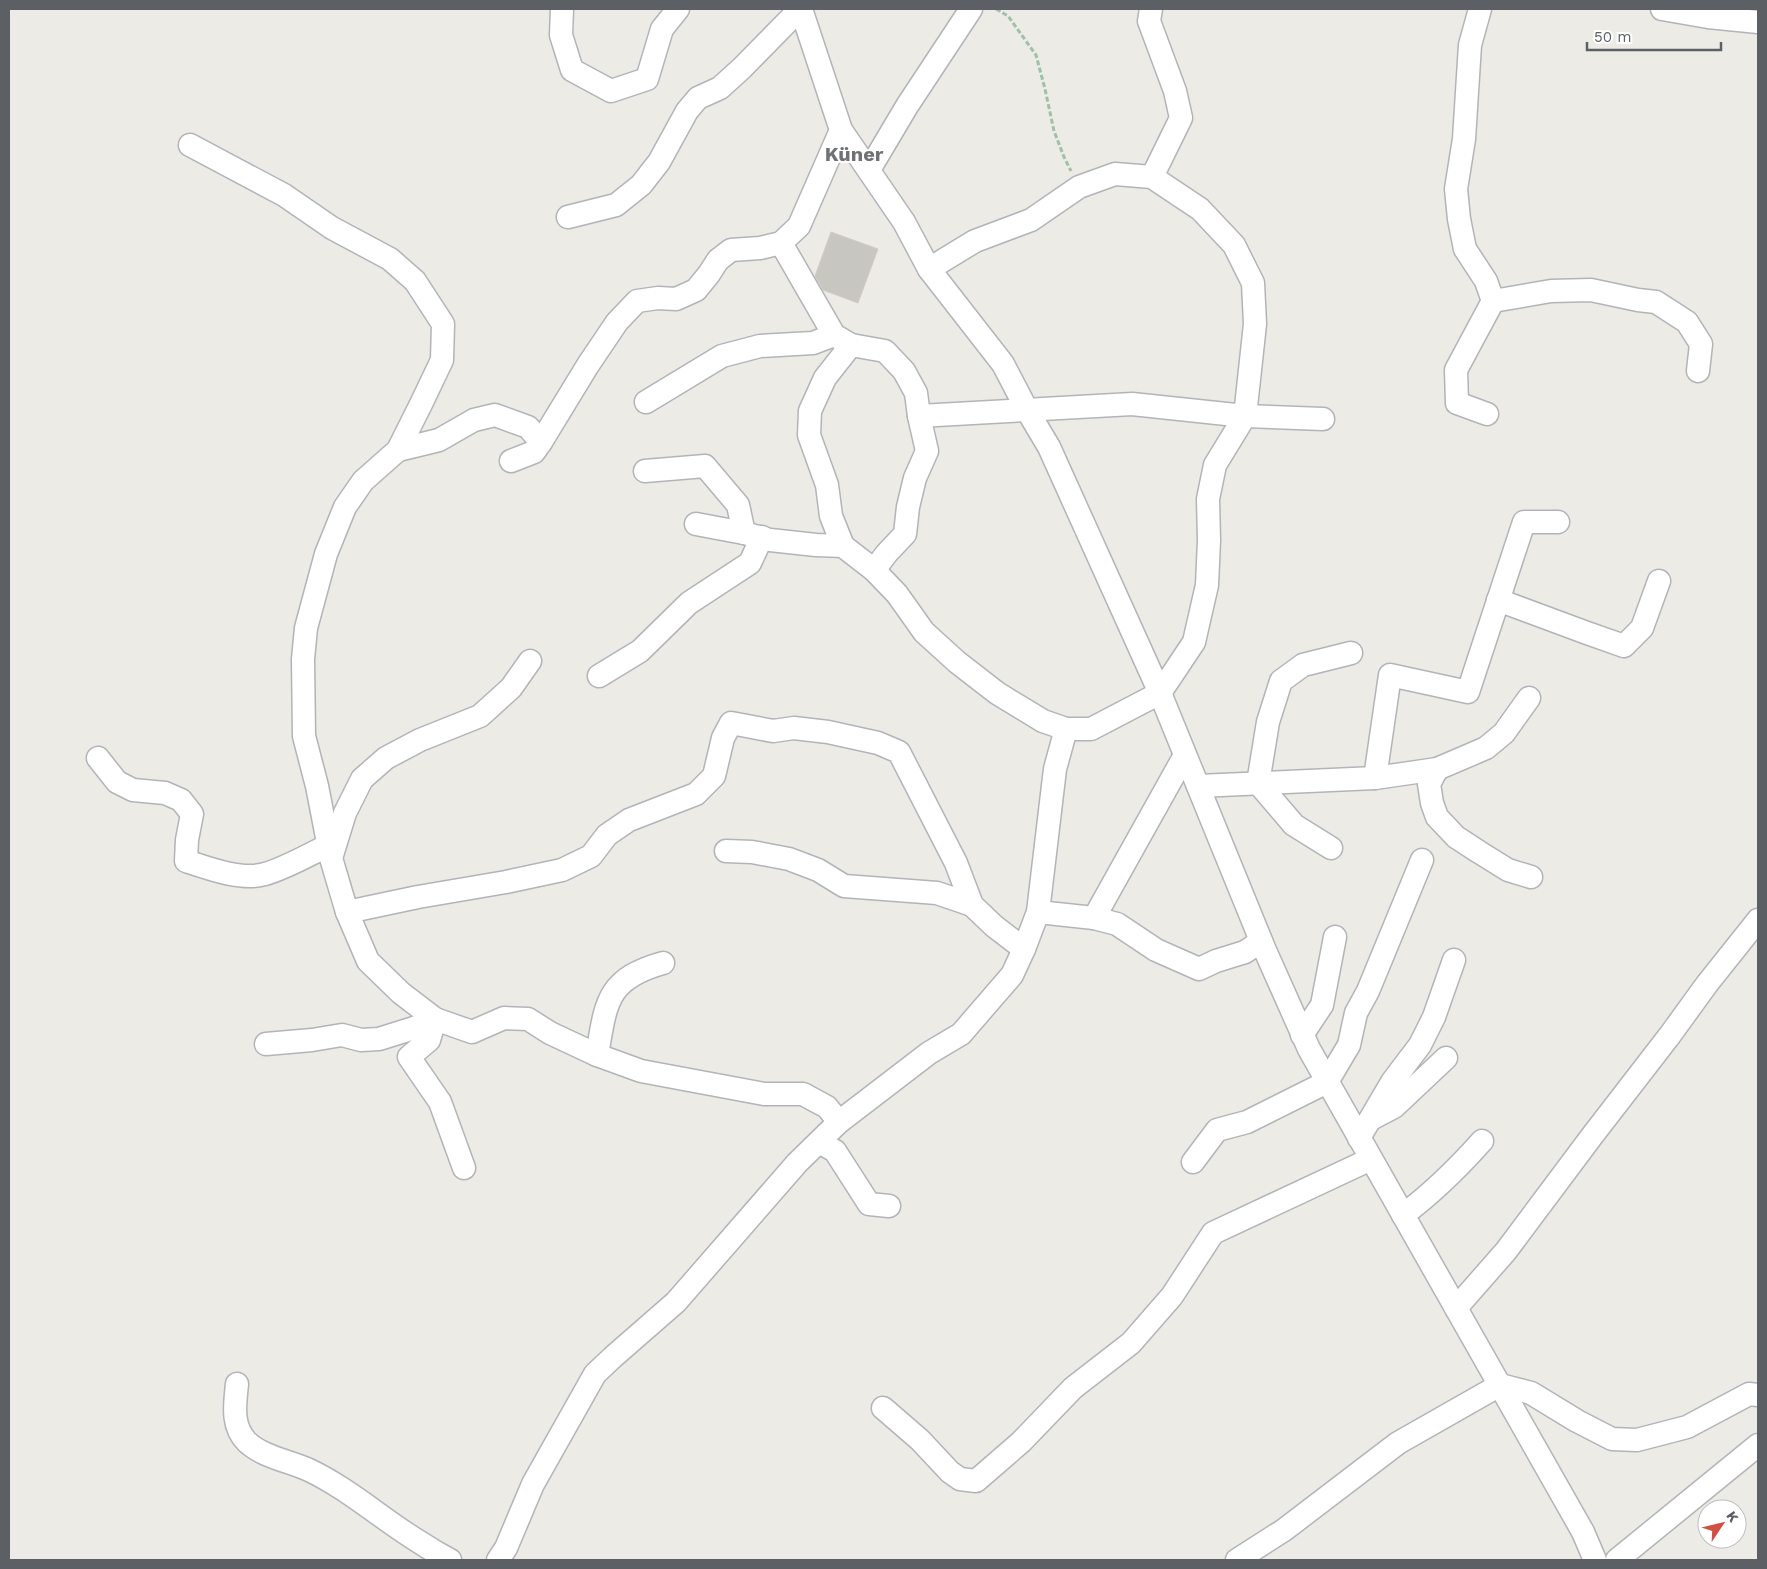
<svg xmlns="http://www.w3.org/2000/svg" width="1767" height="1569" font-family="'Work Sans',sans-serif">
<rect width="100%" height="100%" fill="#edebe5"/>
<path fill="#c8c6c1" stroke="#d1ccc4" d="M831,232L878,249L858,303L823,290L815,276Z"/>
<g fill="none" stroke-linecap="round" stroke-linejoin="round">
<g stroke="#b2b4b8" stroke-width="25">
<g id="minor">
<path d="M562,9L561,35L572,70L611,91L647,79L662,29L678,9"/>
<path d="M801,9L841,130L904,222L929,269L1003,364L1027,410L1049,447L1160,693L1264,948L1309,1049L1583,1532L1595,1560"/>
<path d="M1151,9L1149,21L1175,91L1181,118L1152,177"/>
<path d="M1480,9L1470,45L1464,139L1456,189L1459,219L1465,249L1486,281L1493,301L1456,370L1457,403L1487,414"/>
<path d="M1662,9L1708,17L1758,22"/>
<path d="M190,145L284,195L332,228L390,259L415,281L443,324L442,360L422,402L398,450L363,481L345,507L326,554L306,628L303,659L304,736L317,786L331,858L347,912L368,961L401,993L435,1019L472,1032L504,1018L528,1019L550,1033L597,1055L641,1071L764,1094H803L827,1107L839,1122"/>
<path d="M869,170L907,106L971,9"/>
<path d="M568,217L616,205L641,185L659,162L687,111L698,98L720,88L742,68L800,9"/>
<path d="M781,243L834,335L851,345L885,351L904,371L916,393L919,416L1132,404L1245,416L1323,419"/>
<path d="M1493,301L1551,291L1591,290L1638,300L1656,302L1687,322L1701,344L1698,371"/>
<path d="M646,402L722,356L760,346L813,343L834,335"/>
<path d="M541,442L588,365L617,322L637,301L658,298L676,299L696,290L709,274L718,260L731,250L760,248L781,243L799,226L841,130"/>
<path d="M398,450L439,440L474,420L495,415L528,427L541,442L534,452L511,461"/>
<path d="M645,471L705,466L738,505L744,533"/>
<path d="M696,524L744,533L770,540L816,545L843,546L874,570L897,594L924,632L957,662L997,693L1043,721L1066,729H1091L1160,693L1194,642L1207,585L1209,540L1208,499L1215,465L1245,416L1255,324L1253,283L1234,245L1200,209L1152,177L1115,174L1079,187L1031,220L975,241L929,269"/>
<path d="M843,546L831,516L827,485L809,435L810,411L825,378L851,345"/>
<path d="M874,570L887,553L905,534L908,507L915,478L927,451L919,416"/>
<path d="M1498,600L1587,633L1624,646L1642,628L1659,581"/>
<path d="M599,676L640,651L689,603L750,563L762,537"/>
<path d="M98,758L117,782L133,790L165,793L181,800L192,814L187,840L186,861C207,868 242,881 265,874C286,868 308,855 329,845"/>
<path d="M1437,769L1429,784L1432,803L1437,817L1456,837L1479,852L1508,870L1531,877"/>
<path d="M1375,778L1390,675L1468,692L1524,522H1558"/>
<path d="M1198,786L1375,778L1437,769L1486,748L1504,733L1529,698"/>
<path d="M1331,848L1294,825L1258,783L1268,722L1281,681L1303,665L1351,653"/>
<path d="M726,851L752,852L789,859L818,870L844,886L937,893L972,905"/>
<path d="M332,855L345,813L362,779L386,758L420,740L480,716L511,688L530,661"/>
<path d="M347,912L418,897L506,882L562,870L591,856L607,835L629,820L696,794L714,776L723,738L731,723L773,731L794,728L828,732L878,743L899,752L956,863L972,905L994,926L1024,949"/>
<path d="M1038,912L1094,918L1117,924L1156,950L1199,969L1216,961L1245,952L1261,941"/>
<path d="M1094,918L1185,755"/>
<path d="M435,1019L429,1040L409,1057L440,1102L464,1168"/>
<path d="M1302,1035L1322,1005L1335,937"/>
<path d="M266,1044L312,1040L342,1035L361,1040L379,1039L414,1028L435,1019"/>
<path d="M597,1055C606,1003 606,979 663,963"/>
<path d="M1371,1119L1394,1107L1446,1058"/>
<path d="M1359,1138L1392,1082L1420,1045L1434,1017L1454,960"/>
<path d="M819,1142L835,1151L869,1204L889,1206"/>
<path d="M1193,1162L1217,1130L1247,1122L1327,1082L1349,1045L1356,1013L1368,991L1422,860"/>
<path d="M1403,1215C1434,1192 1457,1169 1482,1141"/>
<path d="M1456,1308L1506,1251L1592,1136L1670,1035L1707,984L1758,920"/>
<path d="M237,1384C235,1404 231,1426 247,1442C263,1457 289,1461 309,1470C349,1489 383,1520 421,1543C430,1549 440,1555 450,1560"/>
<path d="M883,1408L920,1440L950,1472L960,1479L976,1481L1021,1442L1073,1388L1131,1343L1172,1296L1213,1233L1371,1159"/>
<path d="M498,1560L506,1548L533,1484L595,1374L613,1357L676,1302L797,1163L839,1122L929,1053L961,1034L1012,975L1024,949L1038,912L1055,769L1066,729"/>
<path d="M1237,1560L1284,1530L1398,1443L1500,1385L1531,1393L1577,1421L1612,1439L1637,1440L1687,1427L1749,1394L1758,1395"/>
<path d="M1617,1560L1758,1445"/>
</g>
</g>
<path stroke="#9ec1a8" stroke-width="3" stroke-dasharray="5 2.5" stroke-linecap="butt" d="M996,9L1008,16L1036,55L1045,89L1054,131L1064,157L1071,171"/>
<use href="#minor" stroke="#fff" stroke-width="22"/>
</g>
<g text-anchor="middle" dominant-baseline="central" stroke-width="4" stroke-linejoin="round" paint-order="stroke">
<g font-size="20" font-weight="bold" fill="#6e7175" stroke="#fff">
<text x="854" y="154">Küner</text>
</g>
</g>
<rect width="1767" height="1569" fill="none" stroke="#5c5f63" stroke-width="20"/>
<g transform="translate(1722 1524) rotate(55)"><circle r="24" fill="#ffffff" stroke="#bebfc1"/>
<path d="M0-4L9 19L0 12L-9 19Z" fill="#d24f45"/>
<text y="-8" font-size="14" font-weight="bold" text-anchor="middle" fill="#5c5f63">K</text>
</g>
<path d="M1587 42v8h134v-8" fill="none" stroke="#5c5f63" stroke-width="2.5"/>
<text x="1594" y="42" font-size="15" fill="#5c5f63" stroke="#ffffff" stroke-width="4" paint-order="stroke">50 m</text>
</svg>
